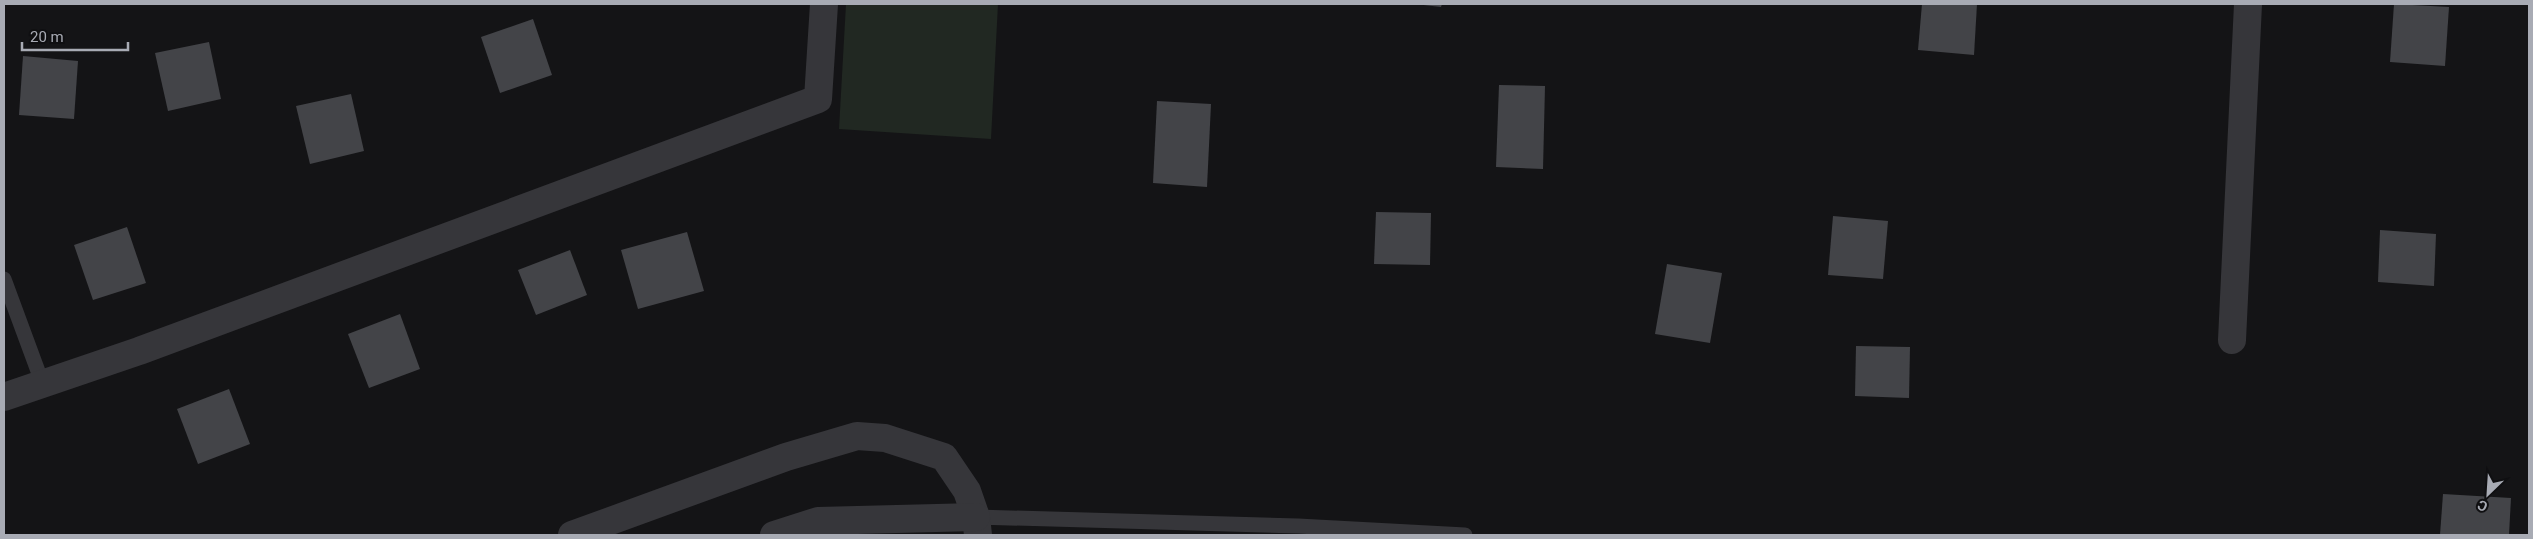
<svg xmlns="http://www.w3.org/2000/svg" width="2533" height="539" font-family="Roboto,sans-serif">
<rect width="100%" height="100%" fill="#141416"/>
<path fill="#212822" d="M846,4H998L991,139L839,129Z"/>
<g fill="#434448">
<path d="M1415,4H1442L1441,7Z"/>
<path d="M1922,4H1977L1974,55L1918,50Z"/>
<path d="M2394,4L2449,7L2445,66L2390,62Z"/>
<path d="M533,19L552,75L500,93L481,37Z"/>
<path d="M209,42L221,99L168,111L155,53Z"/>
<path d="M23,56L78,61L74,119L19,115Z"/>
<path d="M1499,85L1545,86L1543,169L1496,167Z"/>
<path d="M351,94L364,151L310,164L296,106Z"/>
<path d="M1157,101L1211,104L1207,187L1153,183Z"/>
<path d="M1376,212L1431,213L1430,265L1374,264Z"/>
<path d="M1833,216L1888,221L1883,279L1828,275Z"/>
<path d="M127,227L146,283L93,300L74,245Z"/>
<path d="M2380,230L2436,234L2434,286L2378,282Z"/>
<path d="M687,232L704,291L638,309L621,250Z"/>
<path d="M570,250L587,295L536,315L518,270Z"/>
<path d="M1667,264L1722,273L1710,343L1655,334Z"/>
<path d="M400,314L420,369L369,388L348,334Z"/>
<path d="M1856,346L1910,347L1909,398L1855,396Z"/>
<path d="M229,389L250,444L198,464L177,409Z"/>
<path d="M2443,494L2511,498L2509,535H2440Z"/>
</g>
<g fill="none" stroke-linecap="round" stroke-linejoin="round">
<g stroke="#36363a" stroke-width="15">
<path d="M4,279L42,382"/>
<path d="M976,517L1298,526L1465,535"/>
</g>
<g stroke="#36363a" stroke-width="28">
<path d="M2232,340L2248,4"/>
<path d="M4,397L139,351L818,99L824,4"/>
<path d="M572,535L786,457L857,436L885,438L944,457L967,491L976,517L978,535"/>
<path d="M774,535L818,521L976,517"/>
</g>
</g>
<rect width="2533" height="539" fill="none" stroke="#a8abb4" stroke-width="10"/>
<g transform="translate(2488 494) rotate(205)" stroke="#0f0f11" stroke-width="4" paint-order="stroke">
<path d="M0-4L9 19L0 12L-9 19Z" fill="#a8abb4"/>
<text y="-8" font-size="14" font-weight="bold" text-anchor="middle" fill="#a8abb4">С</text>
</g>
<path d="M22 42v8h106v-8" fill="none" stroke="#a8abb4" stroke-width="2.5"/>
<text x="30" y="42" font-size="15" fill="#a8abb4" stroke="#0f0f11" stroke-width="4" paint-order="stroke">20 m</text>
</svg>
